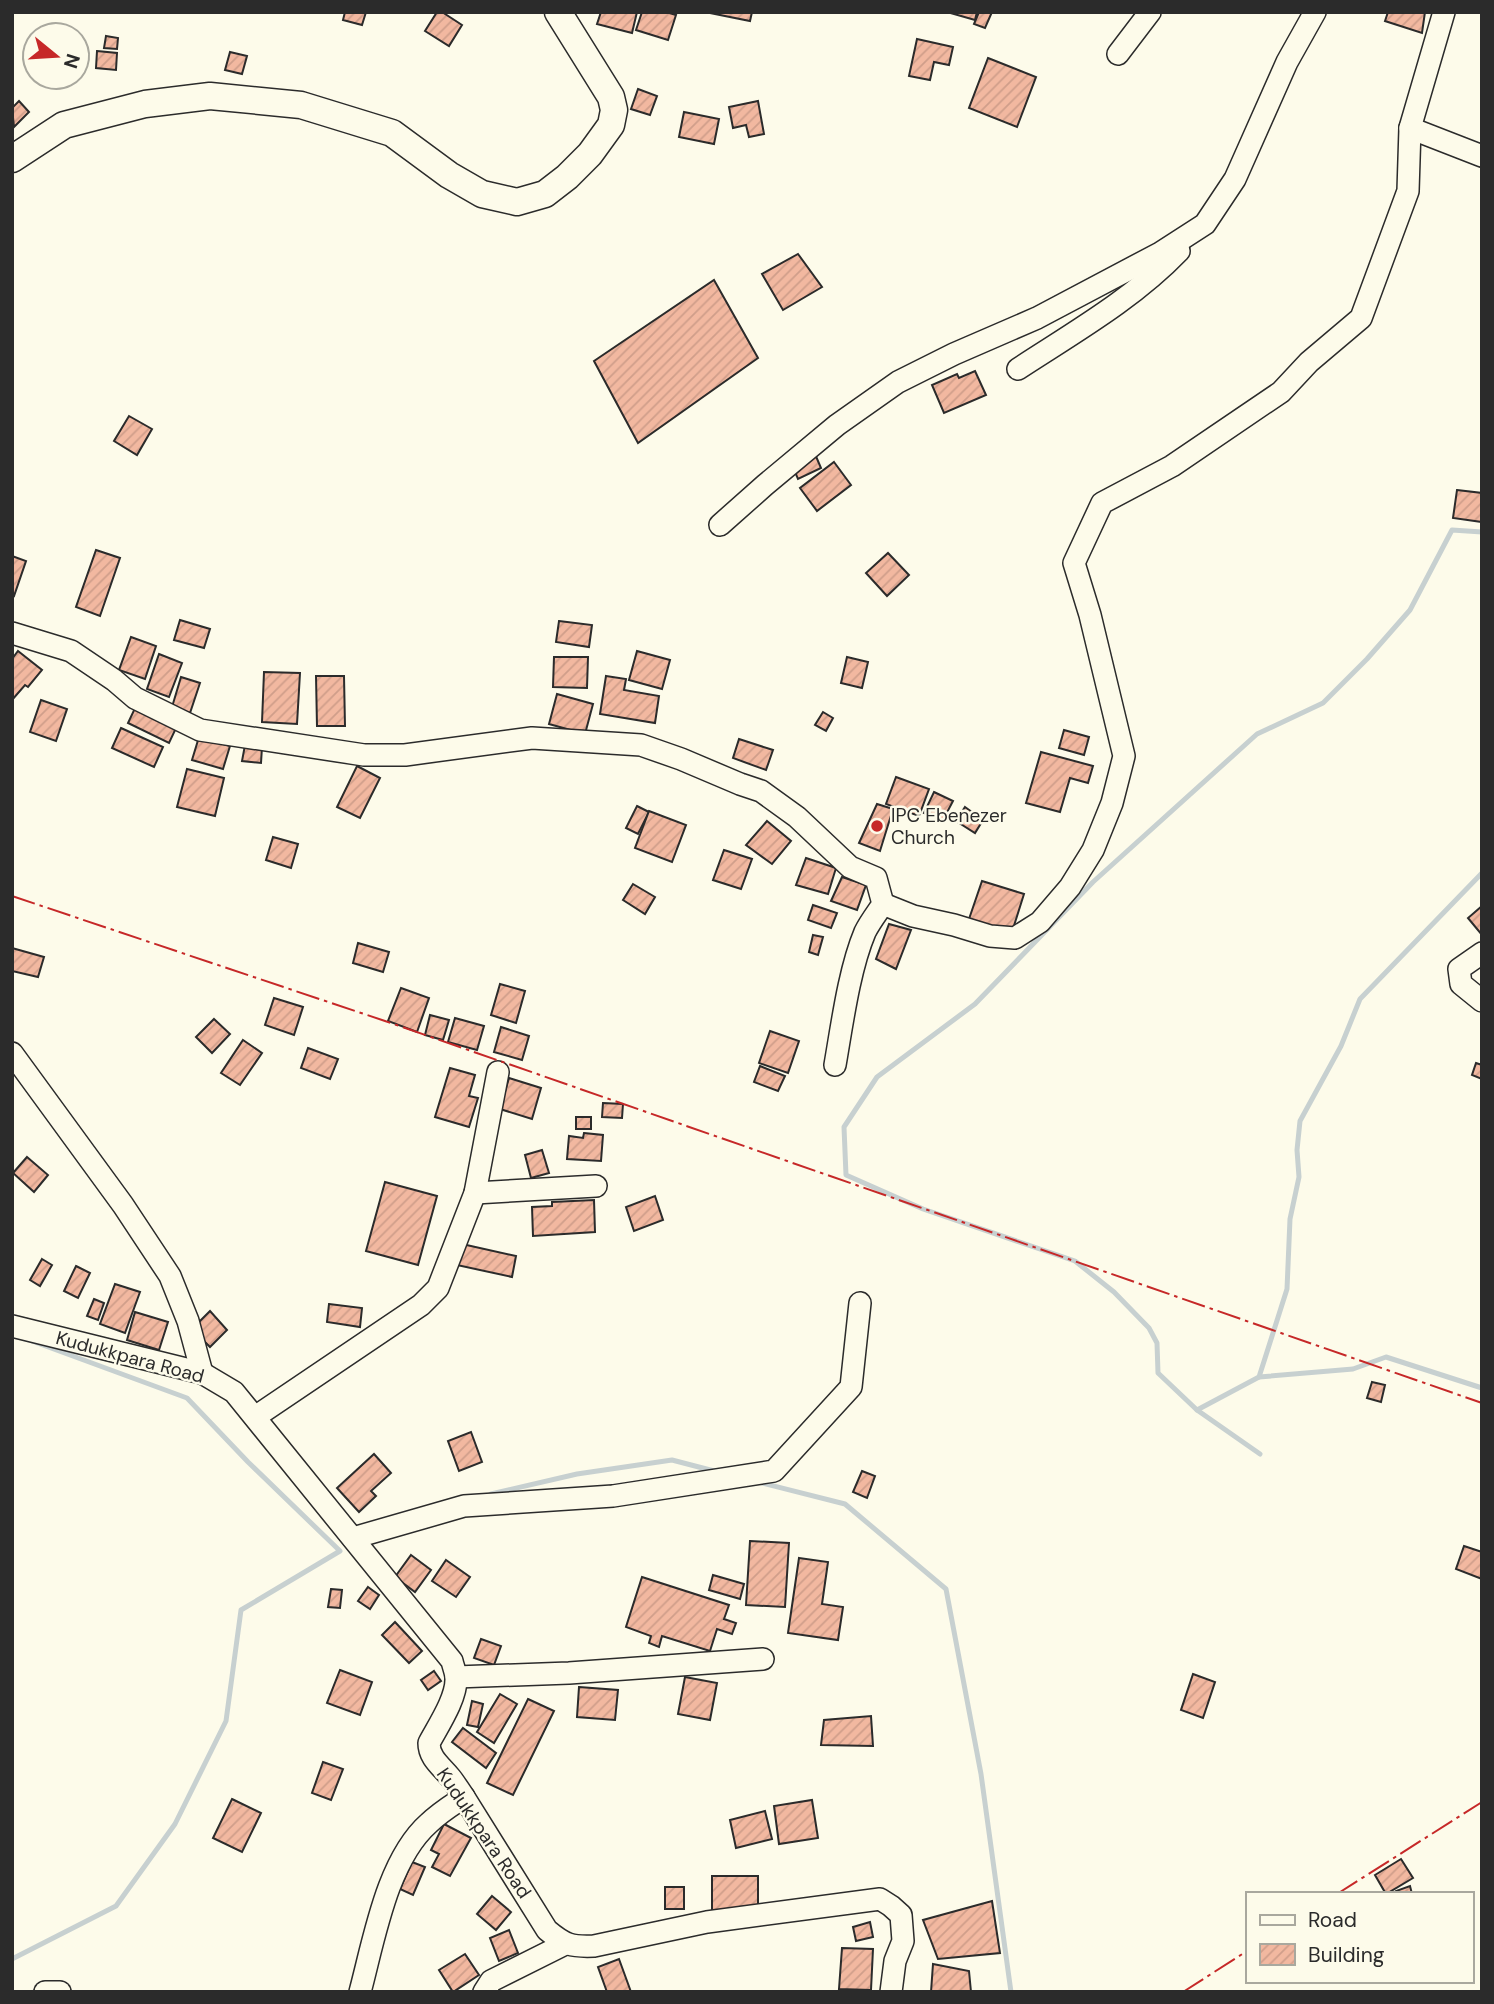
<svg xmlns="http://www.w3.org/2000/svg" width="1494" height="2004" font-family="'DM Sans',sans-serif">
<defs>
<pattern id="building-hatch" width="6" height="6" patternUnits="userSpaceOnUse" patternTransform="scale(1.75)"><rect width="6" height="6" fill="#f2b8a0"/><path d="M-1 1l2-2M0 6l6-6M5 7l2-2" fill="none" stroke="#d09e8a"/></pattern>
</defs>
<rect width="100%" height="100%" fill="#fdfbea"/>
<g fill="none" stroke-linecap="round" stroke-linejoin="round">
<g stroke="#c7d0d0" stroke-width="5">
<path d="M1259,1377L1353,1369L1386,1357L1482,1388"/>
<path d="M1197,1410L1259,1377L1287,1289L1290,1219L1299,1177L1297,1150L1300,1121L1341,1046L1360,999L1482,873"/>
<path d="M1260,1454L1197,1410L1158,1373L1157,1343L1149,1328L1114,1292L1075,1261L923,1209L846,1175L844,1127L877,1077L975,1004L1093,882L1257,734L1323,703L1367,659L1410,610L1452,530L1482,532"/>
<path d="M758,1482L845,1504L946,1589L981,1774L1011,1992"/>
<path d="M491,1494L577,1474L672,1460L718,1472"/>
<path d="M12,1959L116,1906L175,1824L226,1721L241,1610L340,1551L248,1462L187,1398L32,1341"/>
</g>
</g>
<g fill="url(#building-hatch)" stroke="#2b2b2b" stroke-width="2">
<path d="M345,12H366L362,25L343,20Z"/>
<path d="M437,12H442L462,25L449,46L425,31Z"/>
<path d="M601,12H637L632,33L597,24Z"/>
<path d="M642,12H666L676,15L668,40L636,30Z"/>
<path d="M705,12H752L750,21Z"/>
<path d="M947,12H977L975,20Z"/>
<path d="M979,12H992L985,28L974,24Z"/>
<path d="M1388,12H1425L1422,33L1385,21Z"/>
<path d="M106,36L118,38L117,49L104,48Z"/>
<path d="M917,39L953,47L949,65L934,62L930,80L909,76Z"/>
<path d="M97,51L117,53L116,70L96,68Z"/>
<path d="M230,52L247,56L242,74L225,70Z"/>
<path d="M988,58L1036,77L1017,127L969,108Z"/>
<path d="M638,89L657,96L650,115L631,109Z"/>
<path d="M19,101L29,112L14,127L12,108Z"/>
<path d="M758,101L764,134L749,137L746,125L733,128L729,107Z"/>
<path d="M684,112L719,119L714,144L679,137Z"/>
<path d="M798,254L822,287L783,310L762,274Z"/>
<path d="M714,280L758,358L638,443L594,361Z"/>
<path d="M975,371L986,395L944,413L932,385L957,374L959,378Z"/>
<path d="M129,416L152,429L137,455L114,441Z"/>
<path d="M815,454L821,468L798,479L792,465Z"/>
<path d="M834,462L851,485L817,511L800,488Z"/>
<path d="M1457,490L1482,493V522L1453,518Z"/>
<path d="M96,550L120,558L100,616L76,607Z"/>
<path d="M888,553L909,575L887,596L866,573Z"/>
<path d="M12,556L26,561L14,596L12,595Z"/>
<path d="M180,620L210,629L204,648L174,640Z"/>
<path d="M559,621L592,625L589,647L556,642Z"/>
<path d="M131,637L156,646L145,679L119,670Z"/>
<path d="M18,651L42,670L28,687L25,685L12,700V659Z"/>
<path d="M637,651L670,660L662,689L629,680Z"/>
<path d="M159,654L182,663L169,697L147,689Z"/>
<path d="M554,657H588L587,688L553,687Z"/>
<path d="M847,657L868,662L862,688L841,683Z"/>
<path d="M264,672L300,673L297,724L262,722Z"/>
<path d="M316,676H344L345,726H317Z"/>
<path d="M606,676L626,679L624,690L659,696L655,723L600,714Z"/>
<path d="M181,677L200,683L190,713L172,707Z"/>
<path d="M557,694L593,704L585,734L549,724Z"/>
<path d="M41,700L67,709L56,741L30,732Z"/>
<path d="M136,706L177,726L169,743L128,723Z"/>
<path d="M823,712L833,718L826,731L815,725Z"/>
<path d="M121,728L163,747L154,767L112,748Z"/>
<path d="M1064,730L1089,737L1084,755L1059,748Z"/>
<path d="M199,737L230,746L223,769L192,760Z"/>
<path d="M739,739L773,750L766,770L733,758Z"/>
<path d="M245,745L262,747L261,763L242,761Z"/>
<path d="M1041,752L1093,766L1088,783L1070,778L1060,812L1026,803Z"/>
<path d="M357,766L380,778L360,818L337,807Z"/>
<path d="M187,769L224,778L215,816L177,807Z"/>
<path d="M896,777L929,789L919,816L886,804Z"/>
<path d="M934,792L953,801L942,822L924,813Z"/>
<path d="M877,804L893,809L880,851L859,843Z"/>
<path d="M637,806L649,812L638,834L626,828Z"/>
<path d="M965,807L983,820L975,833L956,821Z"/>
<path d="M649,811L686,825L672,862L635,848Z"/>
<path d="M767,821L791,841L772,864L746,845Z"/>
<path d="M273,837L298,844L291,868L266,860Z"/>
<path d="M724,850L752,859L741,889L713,880Z"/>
<path d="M806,858L836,868L828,894L796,885Z"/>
<path d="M842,877L866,885L857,910L831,901Z"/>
<path d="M982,881L1024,894L1012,932L969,919Z"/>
<path d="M633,884L655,897L645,914L623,900Z"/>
<path d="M813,905L837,913L831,928L808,920Z"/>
<path d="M1482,906V935L1468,918Z"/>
<path d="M889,924L911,930L896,969L876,959Z"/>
<path d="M813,935L823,937L818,955L809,952Z"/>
<path d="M358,943L389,952L383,972L353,963Z"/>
<path d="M12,948L44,957L38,977L12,971Z"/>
<path d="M500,984L525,991L516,1023L491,1015Z"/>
<path d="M401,988L429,998L417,1032L388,1021Z"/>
<path d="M274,998L303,1007L294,1035L265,1025Z"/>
<path d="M430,1015L449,1020L443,1040L425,1035Z"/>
<path d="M455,1018L484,1026L477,1050L448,1042Z"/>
<path d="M214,1019L230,1034L212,1053L196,1037Z"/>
<path d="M501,1027L529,1036L522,1060L494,1052Z"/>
<path d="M770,1031L799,1041L788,1073L759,1063Z"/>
<path d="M243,1040L262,1053L240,1085L221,1073Z"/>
<path d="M308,1048L338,1059L330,1079L301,1068Z"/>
<path d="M1476,1063L1482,1065V1079L1472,1075Z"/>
<path d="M760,1066L785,1076L778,1091L754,1082Z"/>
<path d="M450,1068L475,1075L469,1096L478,1098L469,1127L435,1117Z"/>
<path d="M509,1078L541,1088L532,1119L500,1109Z"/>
<path d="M603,1103L623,1104L622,1118L602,1117Z"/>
<rect x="576" y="1117" width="15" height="12"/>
<path d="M584,1133L603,1135L601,1161L567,1159L569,1136L583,1138Z"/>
<path d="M542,1150L549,1173L531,1178L525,1155Z"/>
<path d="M27,1157L48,1175L34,1192L13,1173Z"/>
<path d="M385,1182L437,1196L418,1265L366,1251Z"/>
<path d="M655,1196L663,1220L634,1231L626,1207Z"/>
<path d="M594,1200L595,1232L533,1236L532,1207L552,1206V1202Z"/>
<path d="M462,1244L516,1256L512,1277L457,1265Z"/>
<path d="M42,1259L52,1265L40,1286L30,1280Z"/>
<path d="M76,1266L90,1273L78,1298L64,1291Z"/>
<path d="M115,1284L140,1292L125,1333L100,1324Z"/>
<path d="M94,1299L104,1303L98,1320L87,1316Z"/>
<path d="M329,1304L362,1308L360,1327L327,1322Z"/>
<path d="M210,1311L227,1330L210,1347L192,1329Z"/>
<path d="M135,1312L168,1322L159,1350L127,1340Z"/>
<path d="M1372,1382L1385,1385L1381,1402L1367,1398Z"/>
<path d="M471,1432L482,1462L459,1471L448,1441Z"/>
<path d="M374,1454L391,1473L371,1491L376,1496L359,1512L337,1488Z"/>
<path d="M862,1471L875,1476L867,1498L853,1492Z"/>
<path d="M750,1541L789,1543L785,1607L746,1605Z"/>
<path d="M1464,1546L1482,1552V1579L1456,1569Z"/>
<path d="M411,1555L431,1570L415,1592L395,1577Z"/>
<path d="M799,1558L828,1562L822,1604L843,1607L838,1640L788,1633Z"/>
<path d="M446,1560L470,1577L456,1597L432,1581Z"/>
<path d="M713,1575L744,1584L740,1599L709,1590Z"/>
<path d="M642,1577L729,1605L724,1619L736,1623L732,1634L717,1629L710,1651L662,1636L659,1647L649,1643L651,1636L626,1627Z"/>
<path d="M368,1587L379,1595L370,1609L358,1601Z"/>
<path d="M331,1589L342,1590L340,1608L328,1607Z"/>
<path d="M395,1622L422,1651L409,1663L382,1635Z"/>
<path d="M481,1639L501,1646L494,1665L474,1658Z"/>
<path d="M340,1670L372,1682L360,1715L327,1703Z"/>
<path d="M434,1671L441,1681L428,1690L421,1680Z"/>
<path d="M1193,1674L1215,1682L1203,1718L1181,1710Z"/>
<path d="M685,1677L717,1683L710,1720L678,1714Z"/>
<path d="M579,1687L618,1690L615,1720L577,1717Z"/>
<path d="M500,1694L517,1704L494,1743L477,1732Z"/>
<path d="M528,1699L554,1711L513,1795L487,1783Z"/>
<path d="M472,1701L483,1704L478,1727L467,1725Z"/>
<path d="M871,1716L873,1746L821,1745L824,1720Z"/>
<path d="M463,1728L496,1753L486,1768L452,1742Z"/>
<path d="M323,1762L343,1769L331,1800L312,1793Z"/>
<path d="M232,1799L261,1813L242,1852L213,1838Z"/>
<path d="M812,1800L818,1838L779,1844L774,1806Z"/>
<path d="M765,1811L772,1839L736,1848L730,1820Z"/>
<path d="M444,1824L471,1838L450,1876L432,1867L439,1854L431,1850Z"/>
<path d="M1401,1859L1413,1878L1386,1894L1375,1875Z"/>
<path d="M412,1862L425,1867L413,1895L400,1889Z"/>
<rect x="712" y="1876" width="46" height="35"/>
<path d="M1410,1886L1412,1894H1397L1396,1891Z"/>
<rect x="665" y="1887" width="19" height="22"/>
<path d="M492,1896L511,1912L496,1930L477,1914Z"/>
<path d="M992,1901L1000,1953L938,1959L923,1920Z"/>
<path d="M870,1922L873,1937L856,1941L853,1927Z"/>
<path d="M509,1930L518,1953L499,1961L490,1938Z"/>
<path d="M842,1948L873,1949L871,1990L839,1989Z"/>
<path d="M465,1954L479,1975L453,1992L439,1970Z"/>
<path d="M619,1959L631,1992H607L598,1967Z"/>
<path d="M933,1964L969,1971L971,1992H931Z"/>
</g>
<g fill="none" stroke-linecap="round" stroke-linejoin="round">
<g stroke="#2b2b2b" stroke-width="24">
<g id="minor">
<path d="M1118,54L1150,12"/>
<path d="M1410,128L1482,156"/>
<path d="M1018,369C1073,333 1133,299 1179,251"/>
<path d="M720,525L765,485L837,425L898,382L954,354L1037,318L1160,253L1205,224L1235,179L1287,62L1315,12"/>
<path d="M12,633L71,651L114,680L135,698L200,730L364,755H405L532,738L641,745L681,759L740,784L761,791L797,817L850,867L876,878L883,904C877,913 870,922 865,932C849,970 842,1025 835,1065"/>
<path d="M883,904L913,916L954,925L990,936L1015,938L1040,922L1070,887L1093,850L1112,803L1124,756L1090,615L1074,563L1102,503L1172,466L1281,392L1309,362L1361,318L1408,191L1410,128L1444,12"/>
<path d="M1482,953L1459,969L1461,984L1482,1001"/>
<path d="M12,1053L123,1205L170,1276L188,1321L202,1373"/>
<path d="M475,1193L596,1186"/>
<path d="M12,1326L202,1373L234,1392L452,1661C453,1666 456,1673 456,1678C457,1698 438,1726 429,1743C429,1758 441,1766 450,1777C455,1783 459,1790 464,1797L547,1930C565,1945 571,1947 594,1946L707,1922L880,1899L891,1906L901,1915L903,1941L895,1961L891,1992"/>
<path d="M255,1417L421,1305L438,1288L475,1193L498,1072"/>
<path d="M353,1538L464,1506L613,1496L774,1471L851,1387L860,1303"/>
<path d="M456,1677L569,1673L763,1659"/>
<path d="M45,1992H60"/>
<path d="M360,1992C374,1940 387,1860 429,1823C439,1813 452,1805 464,1797"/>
<path d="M484,1992L491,1981L565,1944"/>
</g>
</g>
<g stroke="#2b2b2b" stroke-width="29">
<path id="major" d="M12,159L64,125L145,104L210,96L301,105L392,133L449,175L482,194L517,202L545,194L567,177L590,154L611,125L614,110L611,97L558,12"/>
</g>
<use href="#minor" stroke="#fdfbea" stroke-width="21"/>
<use href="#major" stroke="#fdfbea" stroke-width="26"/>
<g stroke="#c62828" stroke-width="2" stroke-dasharray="24 5 3.5 5" stroke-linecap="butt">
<path d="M12,896L385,1021L1482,1403"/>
<path d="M1337,1894L1482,1802"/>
<path d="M1183,1992L1247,1951"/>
</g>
</g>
<circle fill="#c62828" stroke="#fdfbea" stroke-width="2.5" cx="877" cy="826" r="7"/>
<g text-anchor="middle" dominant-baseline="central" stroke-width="5" stroke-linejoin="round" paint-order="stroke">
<g font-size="19" fill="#2b2b2b" stroke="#fdfbea" text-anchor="start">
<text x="891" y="815">IPC Ebenezer<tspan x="891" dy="22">Church</tspan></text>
</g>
<g font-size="19" fill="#2b2b2b" stroke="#fdfbea">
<text transform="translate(130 1357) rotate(15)">Kudukkpara Road</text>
<text transform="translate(484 1833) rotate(56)">Kudukkpara Road</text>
</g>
</g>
<rect width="1494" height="2004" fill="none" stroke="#2b2b2b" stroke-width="28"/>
<rect x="1246" y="1892" width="228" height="91" fill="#fdfbea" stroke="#a9a89e" stroke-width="2"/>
<rect x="1260" y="1915" width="35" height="10" fill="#fdfbea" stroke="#a9a89e" stroke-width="2"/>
<text x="1308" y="1927" font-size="21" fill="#2b2b2b">Road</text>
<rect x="1260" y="1944" width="35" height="21" fill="url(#building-hatch)" stroke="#a9a89e" stroke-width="2"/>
<text x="1308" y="1962" font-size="21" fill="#2b2b2b">Building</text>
<g transform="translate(56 56) rotate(108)"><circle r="33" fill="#fdfbea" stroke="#a9a89e" stroke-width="2"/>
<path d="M0-5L12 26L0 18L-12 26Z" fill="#c62828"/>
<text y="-10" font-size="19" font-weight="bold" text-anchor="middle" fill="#2b2b2b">N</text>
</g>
</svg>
